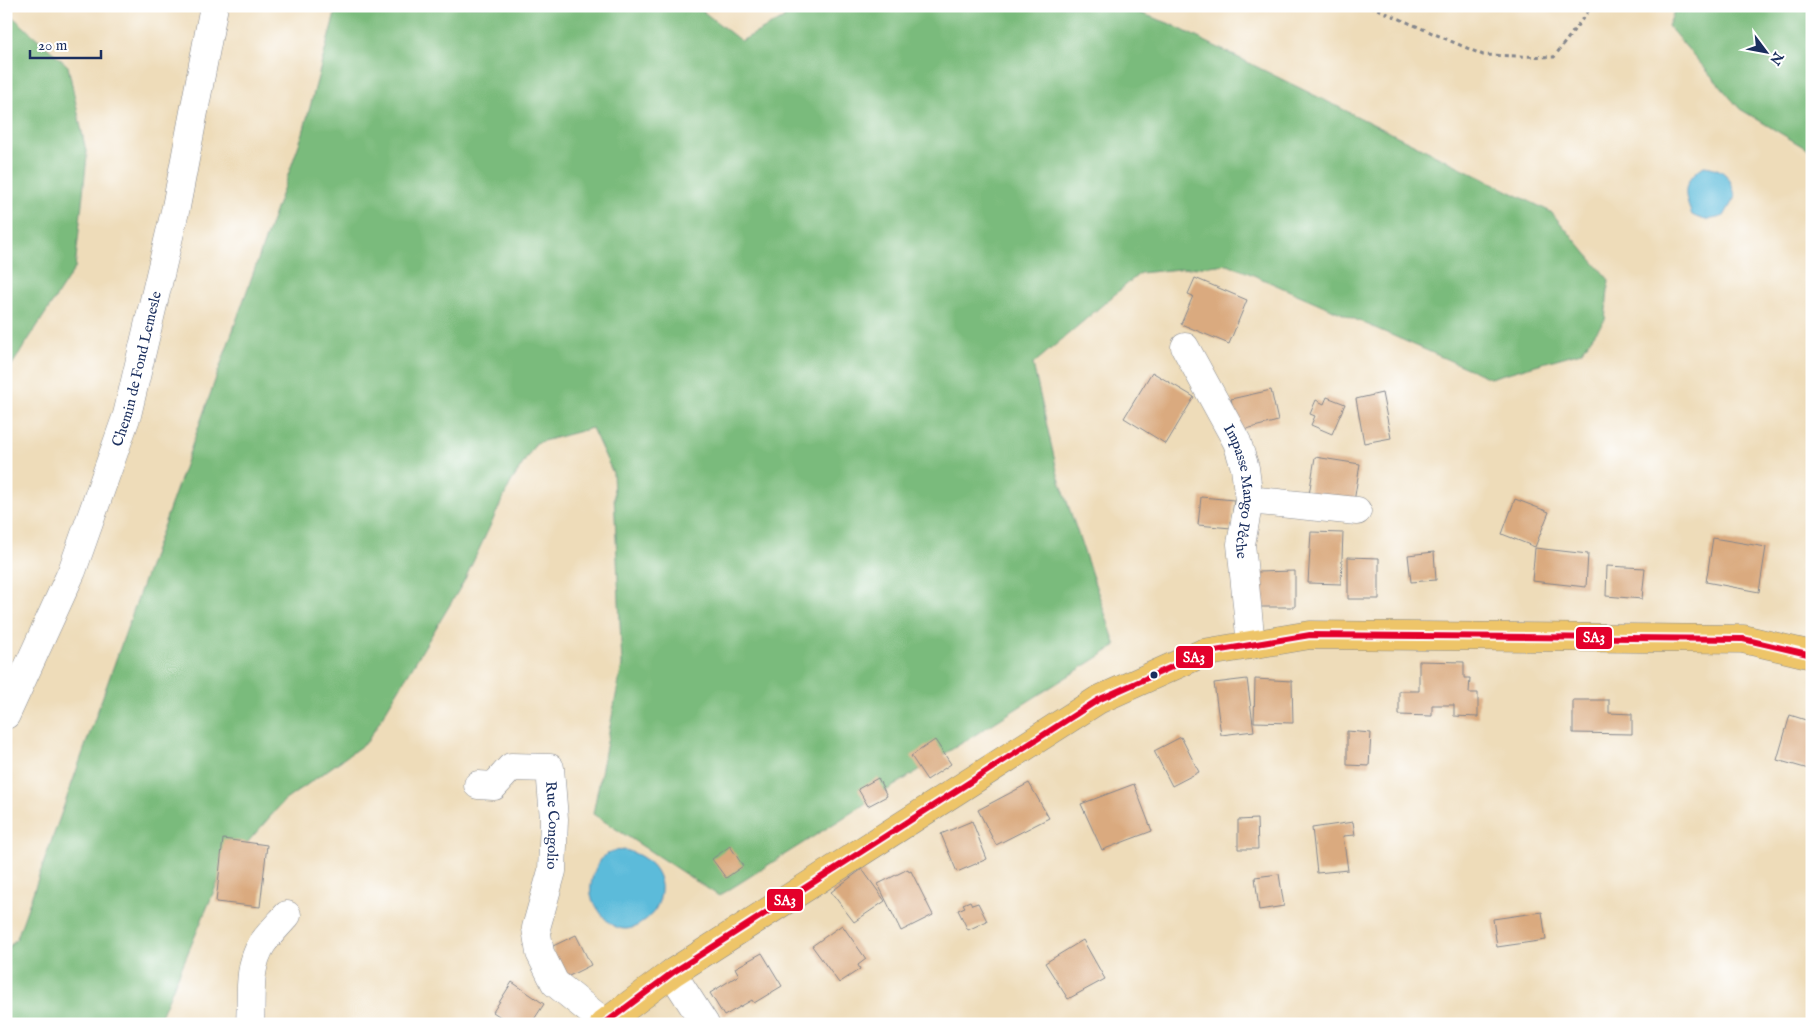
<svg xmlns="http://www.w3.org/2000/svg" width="1818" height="1030" font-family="'IM FELL English',serif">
<rect width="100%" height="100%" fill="#fff"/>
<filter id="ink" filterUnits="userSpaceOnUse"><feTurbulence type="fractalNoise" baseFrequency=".02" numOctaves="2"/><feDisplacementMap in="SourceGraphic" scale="10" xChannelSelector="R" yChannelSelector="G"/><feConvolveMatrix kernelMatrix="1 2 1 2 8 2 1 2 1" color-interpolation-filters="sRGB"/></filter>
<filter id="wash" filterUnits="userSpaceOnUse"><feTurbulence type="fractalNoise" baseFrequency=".0096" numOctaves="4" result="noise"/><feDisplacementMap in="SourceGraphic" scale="20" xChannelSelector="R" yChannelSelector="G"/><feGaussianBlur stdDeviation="1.12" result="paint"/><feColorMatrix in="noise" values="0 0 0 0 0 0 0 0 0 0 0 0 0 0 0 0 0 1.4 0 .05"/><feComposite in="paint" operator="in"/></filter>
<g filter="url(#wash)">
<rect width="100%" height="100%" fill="#eedcb9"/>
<g fill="#7abb7b" stroke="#4a756c">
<path d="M337,6H696L741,41L784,18L785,6H1121L1168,23L1551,212L1609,280L1605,320L1581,352L1490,378L1228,264L1140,273L1033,364L1058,475L1116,646L719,896L593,814L622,665L613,473L592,428L536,443L510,484L463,583L367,742L284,801L223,870L162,1014L154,1024H6V950L17,938L303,133Z"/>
<path d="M1677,6H1812V152L1740,109L1668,26Z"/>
<path d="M6,11L68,66L87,156L75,268L6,374Z"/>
</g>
<g fill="#5bbbda" stroke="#3b759c">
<path d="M1704,166C1724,168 1732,178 1735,197L1724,216C1712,220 1703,221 1692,215C1682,192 1683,180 1704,166Z"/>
<path d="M625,850C654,857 671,882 655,910C652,914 648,918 644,921C625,937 609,927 598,909C596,906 593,902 592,899C587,884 597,854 614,851C617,850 621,851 625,850Z"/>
</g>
<g id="blocks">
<g fill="#daaa7f">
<path d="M1195,278L1247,300L1229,344L1181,324L1193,296L1188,294Z"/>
<path d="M1152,372L1194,397L1166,444L1124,418Z"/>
<path d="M1271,390L1278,421L1238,431L1231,399Z"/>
<path d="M1382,393L1391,438L1364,443L1356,399Z"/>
<path d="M1327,397L1345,404L1332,434L1311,425L1315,416L1310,414L1316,400L1324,404Z"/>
<path d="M1315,457L1360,464L1354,502L1309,495Z"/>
<path d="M1201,497L1234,500L1231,528L1198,525Z"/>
<path d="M1515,499L1549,512L1535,547L1502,534Z"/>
<path d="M1311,532L1343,533L1341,584L1308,583Z"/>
<path d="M1713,538L1766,547L1759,592L1706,582Z"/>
<path d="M1535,548L1588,554L1586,587L1532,581Z"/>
<path d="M1434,552L1436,580L1411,582L1408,555Z"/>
<path d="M1348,557L1379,558V599H1348Z"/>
<path d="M1607,566L1645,568L1642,599L1606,596Z"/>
<path d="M1295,571V607H1257V572Z"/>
<path d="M1419,661L1464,662V678H1470L1469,693H1478V717L1454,716V705H1432V716L1399,715V691H1419Z"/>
<path d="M1247,679L1254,731L1221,735L1214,683Z"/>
<path d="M1255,679L1292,681L1293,723L1254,722Z"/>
<path d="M1573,700H1609V713L1632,714V734L1573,733Z"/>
<path d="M1790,715L1812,722V770L1777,760Z"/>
<path d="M1347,731L1371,733L1369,766L1347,765Z"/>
<path d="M1181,737L1199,772L1172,786L1154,751Z"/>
<path d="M935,740L951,764L927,780L911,756Z"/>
<path d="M878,778L887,796L868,806L858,789Z"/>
<path d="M1029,783L1049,818L996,845L978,810Z"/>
<path d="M1134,784L1152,831L1102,850L1081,804Z"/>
<path d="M1257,819L1258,849H1238V820Z"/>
<path d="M972,821L987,859L957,872L941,834Z"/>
<path d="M1353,822L1355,835L1343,836L1348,870L1317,873L1312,828Z"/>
<path d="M223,839L267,845L260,907L216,902Z"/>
<path d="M730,846L743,866L726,878L712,859Z"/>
<path d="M862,869L885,901L854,922L831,892Z"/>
<path d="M908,869L909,872L911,871L933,915L901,931L878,884Z"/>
<path d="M1279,874L1284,906L1259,910L1255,877Z"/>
<path d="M970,901L972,905L978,903L987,921L968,930L958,910L965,907L963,904Z"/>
<path d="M1542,912L1546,940L1497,947L1493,919Z"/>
<path d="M842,925L866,959L858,965L860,969L839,983L812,946Z"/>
<path d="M576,935L591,965L555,983L553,946Z"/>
<path d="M1083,940L1105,979L1068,999L1045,963Z"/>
<path d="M762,953L782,986L754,1003L752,1000L724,1016L710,993L739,975L735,968Z"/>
<path d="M512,982L544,1004L531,1024H511L493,1012Z"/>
</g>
</g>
</g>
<g filter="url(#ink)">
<use href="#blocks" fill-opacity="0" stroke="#84868c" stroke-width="1"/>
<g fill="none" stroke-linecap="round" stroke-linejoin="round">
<g stroke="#84868c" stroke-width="29">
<g id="minor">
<path id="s1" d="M1185,347L1237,442L1245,468L1249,500L1241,544L1251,645"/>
<path d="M1249,500L1357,511"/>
<path id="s2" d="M6,715L72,571L127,415L176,207L214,6"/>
<path id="s3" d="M478,785L494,786L511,767L550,768L554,819L552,871L536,928L540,953L555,983L605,1023"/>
<path d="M672,973L705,1024"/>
<path d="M250,1024C252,997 247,968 262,944C269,934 279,924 287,915"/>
</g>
</g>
<g stroke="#84868c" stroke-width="29">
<path id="major" d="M604,1024L672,973L1098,700L1203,653L1310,635L1743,639L1812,655"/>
</g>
<path stroke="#84868c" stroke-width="3" stroke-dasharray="4 4" stroke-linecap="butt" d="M1370,6L1483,55L1554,57L1592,6"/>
<use href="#minor" stroke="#fff" stroke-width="28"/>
<use href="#major" stroke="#eec569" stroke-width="28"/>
<g stroke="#fff" stroke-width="10">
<path id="bus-1" d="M604,1024L672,973L1098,700L1203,653L1310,635L1743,639L1812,655"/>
</g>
<use href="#bus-1" stroke="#e4002b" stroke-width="6"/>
</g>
</g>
<circle fill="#1b2f5e" stroke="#fff" stroke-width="2" cx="1154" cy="675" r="4.5"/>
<g text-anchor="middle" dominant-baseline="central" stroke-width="4.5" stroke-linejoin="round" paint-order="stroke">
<g font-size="15" fill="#1b2f5e" stroke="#fff">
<text stroke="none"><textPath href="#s2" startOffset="371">Chemin de Fond Lemesle</textPath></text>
<text stroke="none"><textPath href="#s1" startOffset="158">Impasse Mango Pêche</textPath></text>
<text stroke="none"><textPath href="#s3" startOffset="138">Rue Congolio</textPath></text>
</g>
</g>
<g stroke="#fff" stroke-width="2">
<rect x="1575" y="626" width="38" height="24" rx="5" fill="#e4002b"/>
<rect x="1175" y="645" width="39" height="24" rx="5" fill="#e4002b"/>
<rect x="766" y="888" width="38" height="24" rx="5" fill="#e4002b"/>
</g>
<g font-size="14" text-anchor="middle" font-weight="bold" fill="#fff">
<text x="1594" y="642">SA3</text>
<text x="1194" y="662">SA3</text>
<text x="785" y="905">SA3</text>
</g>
<rect width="1818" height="1030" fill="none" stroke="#fff" stroke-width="25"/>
<g transform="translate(1766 52) rotate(122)" stroke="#ffffff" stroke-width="4" paint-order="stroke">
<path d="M0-4L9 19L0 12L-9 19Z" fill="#1b2f5e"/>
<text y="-8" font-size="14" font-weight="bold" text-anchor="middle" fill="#1b2f5e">N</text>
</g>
<path d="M30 50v8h71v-8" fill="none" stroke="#1b2f5e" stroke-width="2.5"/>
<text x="38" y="50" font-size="15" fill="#1b2f5e" stroke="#ffffff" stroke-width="4" paint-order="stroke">20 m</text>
</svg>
